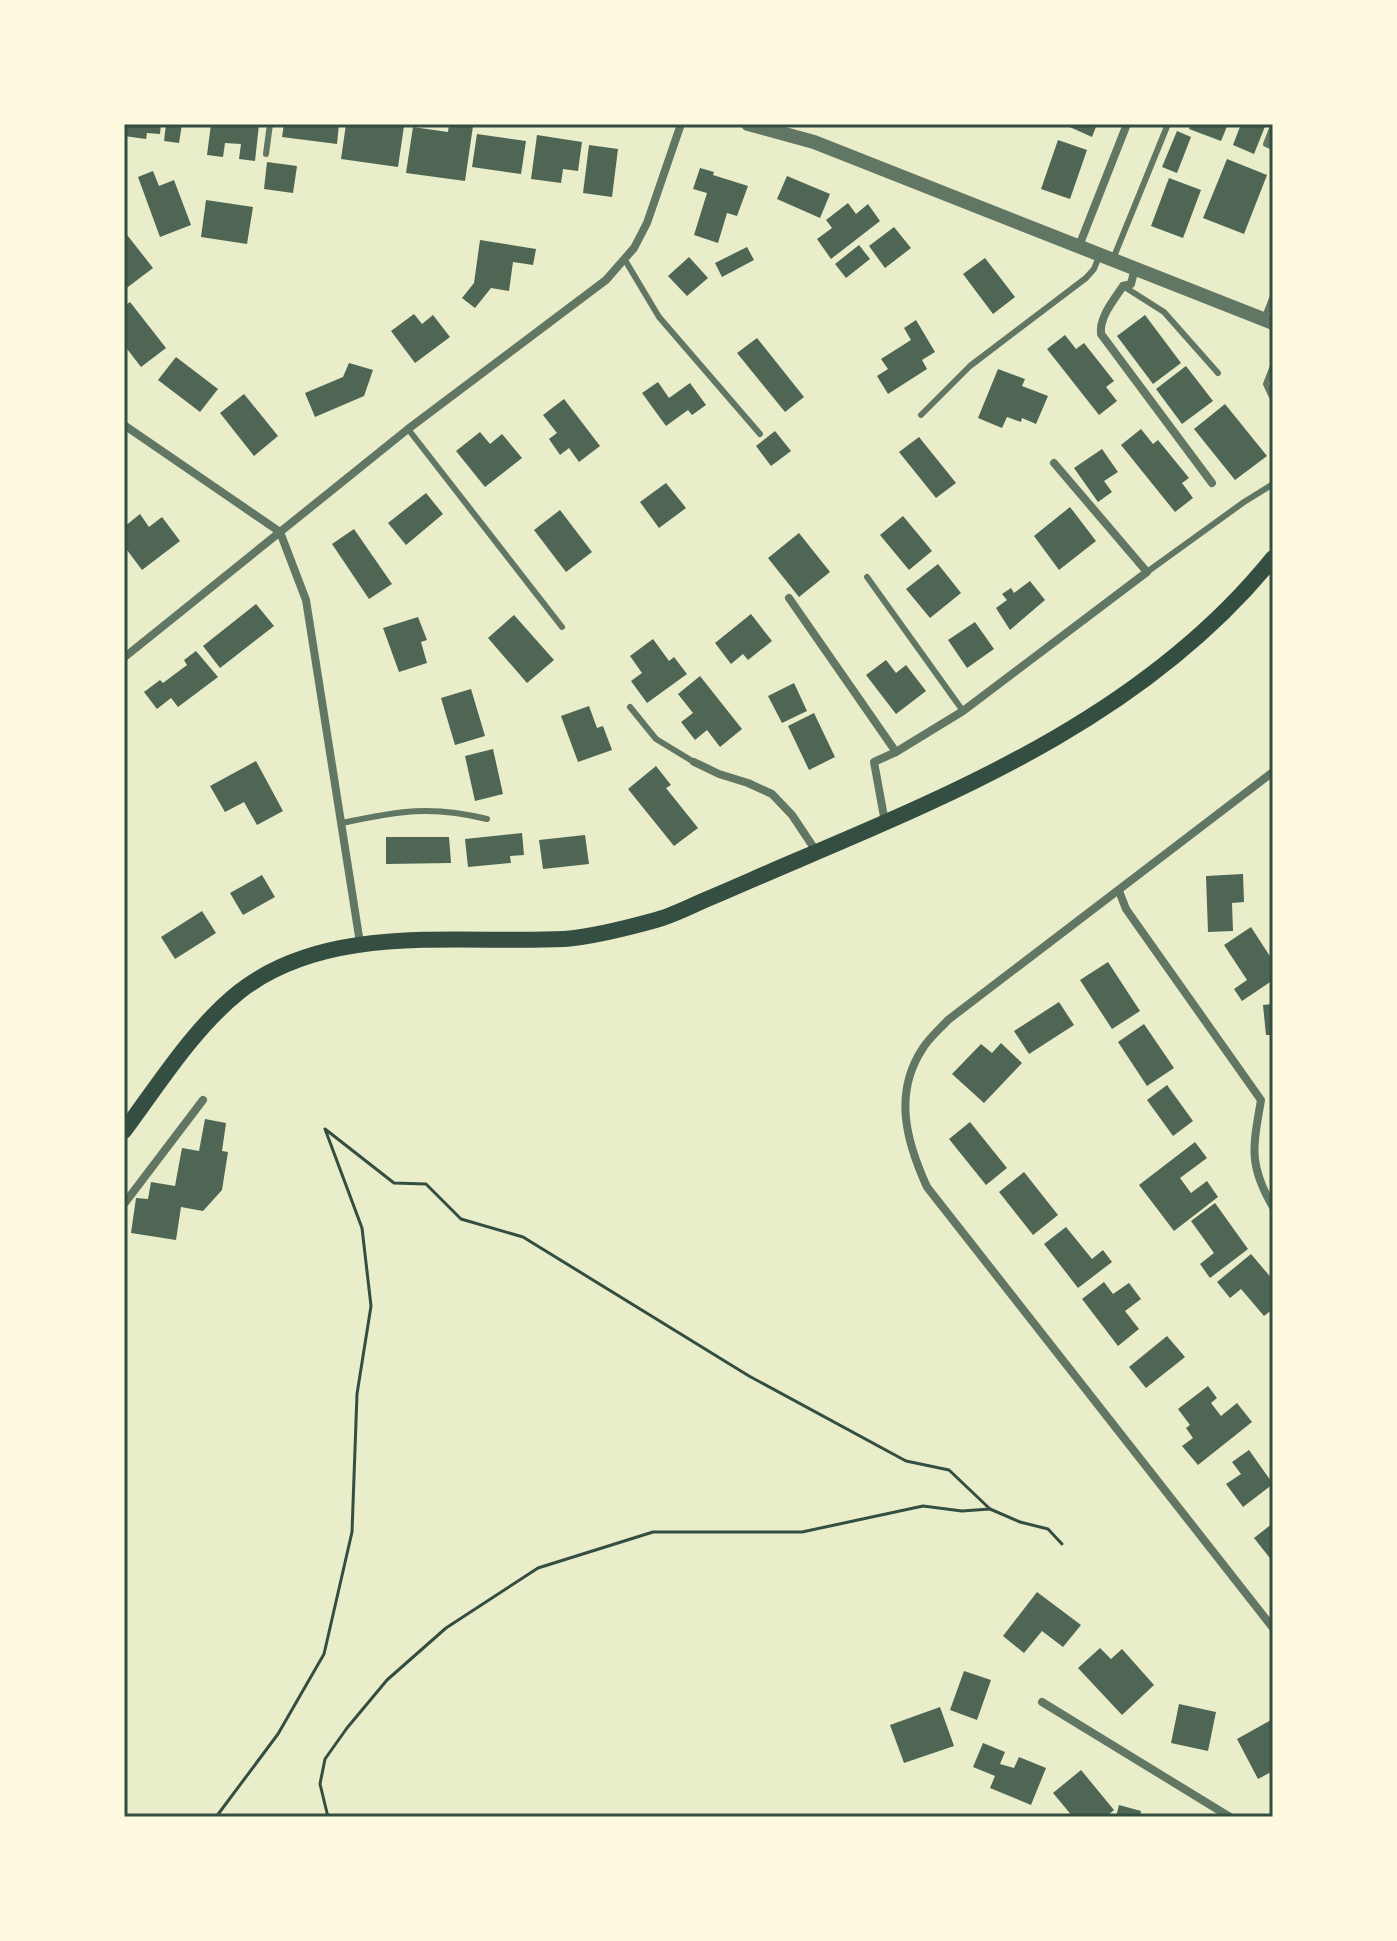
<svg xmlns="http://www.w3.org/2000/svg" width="1397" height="1941" font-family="'Asap Condensed',sans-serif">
<rect width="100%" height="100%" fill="#e9edc9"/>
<g fill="#4f6655">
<path d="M124,124H161L160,134L147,133L146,139L124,136Z"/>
<path d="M166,124H182L179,143L164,141Z"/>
<path d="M211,124H259L255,161L239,159L241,144L225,143L223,157L207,155Z"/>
<path d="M284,124H339L337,144L282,137Z"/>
<path d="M346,124L404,126L398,167L341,159Z"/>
<path d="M449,124L473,126L465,181L406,173L413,127L448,132Z"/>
<path d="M1063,124H1097L1092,137Z"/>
<path d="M1191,124H1228L1221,141L1189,129Z"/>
<path d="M1241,124H1266L1254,154L1233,145Z"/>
<path d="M1177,131L1191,137L1177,173L1162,167Z"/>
<path d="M477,134L526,141L521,174L472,167Z"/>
<path d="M537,135L582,142L578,171L563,169L561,183L531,179Z"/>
<path d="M1058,140L1087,150L1070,199L1041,189Z"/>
<path d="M589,145L618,149L612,197L583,193Z"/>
<path d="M1227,159L1267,175L1244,234L1203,218Z"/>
<path d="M267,162L297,166L293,193L264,189Z"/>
<path d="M700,168L714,172L713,175L748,186L737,216L727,213L718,243L694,235L707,193L693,189Z"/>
<path d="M153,171L159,186L174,180L191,225L160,237L138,177Z"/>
<path d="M787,176L830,194L820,218L777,199Z"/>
<path d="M1169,178L1201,190L1183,238L1151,226Z"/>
<path d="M206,200L253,207L247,244L201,237Z"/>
<path d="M848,203L856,214L868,204L880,221L831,259L817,239L832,228L826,220Z"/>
<path d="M894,227L911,248L885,268L869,246Z"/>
<path d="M124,231L153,268L124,290Z"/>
<path d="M480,240L536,249L533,265L513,262L509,291L491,288L475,308L462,298L474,283Z"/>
<path d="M859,245L870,259L846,278L835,264Z"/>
<path d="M747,247L754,260L722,277L715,263Z"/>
<path d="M689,257L708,278L687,296L668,276Z"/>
<path d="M985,258L1015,297L993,314L963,274Z"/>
<path d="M130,302L166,348L141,367L124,345V306Z"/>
<path d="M414,314L422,324L433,315L450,337L415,363L391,331Z"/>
<path d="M1145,315L1181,363L1153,384L1117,336Z"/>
<path d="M916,320L935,352L922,360L927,369L888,394L877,376L888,369L881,359L911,340L904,328Z"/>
<path d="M1065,335L1076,349L1084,343L1114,381L1106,387L1117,401L1099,415L1047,349Z"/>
<path d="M757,338L804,397L785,412L737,353Z"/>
<path d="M176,357L218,389L200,412L158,380Z"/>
<path d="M349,363L373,370L364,396L315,417L305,393L343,377Z"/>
<path d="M1186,366L1213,401L1182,424L1156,389Z"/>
<path d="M998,369L1025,379L1022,386L1048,396L1036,424L1022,418L1021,422L1007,417L1002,428L978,418Z"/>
<path d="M658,382L669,398L690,383L706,405L692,415L688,410L666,426L642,393Z"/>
<path d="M244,394L278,436L254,456L220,413Z"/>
<path d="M564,399L600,446L579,462L569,448L560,455L549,439L557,433L543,415Z"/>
<path d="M1225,404L1267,456L1235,480L1194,429Z"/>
<path d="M1141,429L1153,444L1158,440L1189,478L1182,483L1193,498L1175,512L1121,445Z"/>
<path d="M775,431L791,451L771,466L756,446Z"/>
<path d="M480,432L490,444L502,434L522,458L485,487L456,451Z"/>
<path d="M919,437L956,483L936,498L899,452Z"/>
<path d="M1102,449L1118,472L1104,481L1112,492L1098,502L1074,468Z"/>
<path d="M666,483L686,508L659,528L640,502Z"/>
<path d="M426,493L443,514L406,545L388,523Z"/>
<path d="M1070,507L1096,541L1059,570L1034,536Z"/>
<path d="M560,510L592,552L566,572L534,530Z"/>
<path d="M140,514L149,527L162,517L180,541L142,570L124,546V527Z"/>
<path d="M903,516L932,551L909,570L880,535Z"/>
<path d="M354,529L392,584L369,599L332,544Z"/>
<path d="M799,533L830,572L799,597L768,558Z"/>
<path d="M938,564L961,593L930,618L906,589Z"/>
<path d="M1030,581L1045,600L1010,630L996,608L1007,600L1002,594L1011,588L1014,593Z"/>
<path d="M256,604L274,626L220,668L203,646Z"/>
<path d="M751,614L772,641L748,660L743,654L731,664L715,643Z"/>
<path d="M514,615L554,660L527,683L488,638Z"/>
<path d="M418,617L427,640L421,642L427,663L399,672L383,628Z"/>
<path d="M975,622L994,649L967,668L948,640Z"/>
<path d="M653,639L669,661L674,657L687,674L647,703L631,681L642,673L630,656Z"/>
<path d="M196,651L218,677L178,707L171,698L157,709L144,692L160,680L163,683L187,665L184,660Z"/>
<path d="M886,660L896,673L906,665L926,691L896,714L866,675Z"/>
<path d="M700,676L742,729L720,747L707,730L695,740L681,722L693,713L678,694Z"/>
<path d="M794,683L807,711L782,723L768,696Z"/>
<path d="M471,689L485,736L455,745L441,698Z"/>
<path d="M589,706L597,728L603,726L612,750L578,762L561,716Z"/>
<path d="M814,713L835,757L809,770L788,726Z"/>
<path d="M493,749L503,794L475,801L465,756Z"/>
<path d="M256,761L283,811L257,825L244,802L225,812L210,786Z"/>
<path d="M656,766L671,785L666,788L698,828L674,846L628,789Z"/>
<path d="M522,833L524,855L510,856L511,863L468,867L465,839Z"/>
<path d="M585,835L589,864L543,869L539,840Z"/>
<path d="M386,837H449L451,863L386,864Z"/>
<path d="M1243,874L1244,902L1232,903L1233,931L1208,932L1206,876Z"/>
<path d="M262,875L275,897L243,915L230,893Z"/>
<path d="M202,911L216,933L175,959L161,937Z"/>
<path d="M1251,927L1273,961V980L1242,1001L1234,989L1247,980L1224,945Z"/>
<path d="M1108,962L1140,1011L1112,1029L1080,980Z"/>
<path d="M1059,1002L1074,1025L1029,1054L1014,1031Z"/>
<path d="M1273,1004V1035H1266L1263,1005Z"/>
<path d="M1144,1024L1174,1068L1147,1086L1118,1042Z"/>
<path d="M1001,1043L1022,1063L984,1103L952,1074L981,1044L992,1053Z"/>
<path d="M1167,1085L1193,1121L1173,1136L1147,1100Z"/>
<path d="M205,1119L226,1123L222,1151L228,1152L222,1190L203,1211L181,1207L176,1240L131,1233L136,1198L148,1199L151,1182L175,1186L182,1148L199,1151Z"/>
<path d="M970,1122L1007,1168L986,1185L949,1139Z"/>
<path d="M1195,1142L1207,1158L1180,1178L1191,1193L1207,1181L1218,1197L1174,1231L1139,1185Z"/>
<path d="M1024,1172L1058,1215L1033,1235L999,1192Z"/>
<path d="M1215,1203L1248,1249L1210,1278L1200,1264L1214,1253L1191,1221Z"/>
<path d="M1066,1227L1092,1259L1103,1250L1112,1262L1078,1288L1044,1244Z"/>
<path d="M1251,1254L1273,1280V1309L1264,1316L1241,1289L1230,1298L1217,1282Z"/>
<path d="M1104,1282L1113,1294L1129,1283L1141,1299L1125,1311L1139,1329L1118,1346L1082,1299Z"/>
<path d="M1167,1336L1185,1357L1146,1388L1129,1367Z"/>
<path d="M1208,1386L1217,1398L1211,1403L1221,1416L1237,1403L1252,1422L1198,1465L1182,1446L1193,1438L1186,1428L1190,1425L1178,1409Z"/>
<path d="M1249,1450L1273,1484L1243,1507L1226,1484L1241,1474L1232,1462Z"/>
<path d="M1273,1523V1562L1254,1538Z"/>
<path d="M1037,1592L1081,1625L1063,1647L1042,1631L1024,1653L1003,1636Z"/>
<path d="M1100,1648L1111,1659L1122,1649L1154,1685L1122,1715L1078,1668Z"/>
<path d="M964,1671L991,1680L977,1720L950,1710Z"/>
<path d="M1179,1704L1216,1712L1208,1751L1171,1743Z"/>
<path d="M940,1707L954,1746L904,1763L890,1725Z"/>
<path d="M1273,1719V1771L1258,1779L1237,1739Z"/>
<path d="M983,1743L1005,1752L1000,1764L1014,1768L1019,1757L1046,1768L1031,1805L990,1788L995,1776L973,1767Z"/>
<path d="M1081,1770L1114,1810L1106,1817H1073L1053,1793Z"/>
<path d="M1119,1805L1141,1811L1140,1817H1116Z"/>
</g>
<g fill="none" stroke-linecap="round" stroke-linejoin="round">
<g stroke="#344e41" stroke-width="3">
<path d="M216,1817L278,1734L324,1654L352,1532L357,1394L371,1306L362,1228L325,1129L394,1183L426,1184L461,1219L523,1237L749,1376L906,1461L949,1470L990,1509L1020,1522L1048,1529L1062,1544"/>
<path d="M328,1817L320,1784L325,1759L347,1728L387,1680L446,1628L538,1568L653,1532H802L923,1506L962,1511L990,1509"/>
</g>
<g stroke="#617663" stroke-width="6">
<path d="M1273,126L1266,144L1273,147"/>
<path d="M266,154L270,124"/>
<path d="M1113,259L1168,124"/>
<path d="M625,260L659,317L760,434"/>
<path d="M1123,286L1164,312L1218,373"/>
<path d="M1264,319L1273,296"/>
<path d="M1273,366L1266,384L1273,399"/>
<path d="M921,415L970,366L1086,278L1094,269L1100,254"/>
<path d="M408,429L562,627"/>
<path d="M1147,572L1244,502L1273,484"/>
<path d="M867,577L963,711"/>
<path d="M630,707L656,739L694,762"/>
<path d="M342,823C398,811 431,805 487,819"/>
</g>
<g stroke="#617663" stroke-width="8">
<path d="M1079,246L1127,124"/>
<path d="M1135,268L1131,284L1123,286C1114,300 1099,317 1101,334L1212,483"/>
<path d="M124,425L280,532L306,600L360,943"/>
<path d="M789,598L896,752L874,762L885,822"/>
<path d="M126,656L408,429L606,280L634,248L647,223L681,124"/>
<path d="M896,752L963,711L1147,572L1054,463"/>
<path d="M694,762L719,774L748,783L772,794L792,815L816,851"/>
<path d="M1273,772L948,1020C940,1029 929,1038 923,1048C893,1093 906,1141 927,1187L1273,1628"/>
<path d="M1119,891L1126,909L1261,1100C1253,1147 1248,1164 1273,1207"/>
<path d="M124,1204L203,1100"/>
<path d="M1042,1702L1230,1817"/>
</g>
<path stroke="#617663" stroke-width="14" d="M748,124L814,142L1273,323"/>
<path stroke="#344e41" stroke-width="16" d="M124,1131C159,1084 193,1029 239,992C328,922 458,944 564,939C593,937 627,928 656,920C672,916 689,907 705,900C736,887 767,873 798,860C973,786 1151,709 1273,558"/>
</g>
<rect width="1397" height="1941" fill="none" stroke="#fefae0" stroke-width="252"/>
<rect x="126" y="126" width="1145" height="1689" fill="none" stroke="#344e41" stroke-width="3"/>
</svg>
